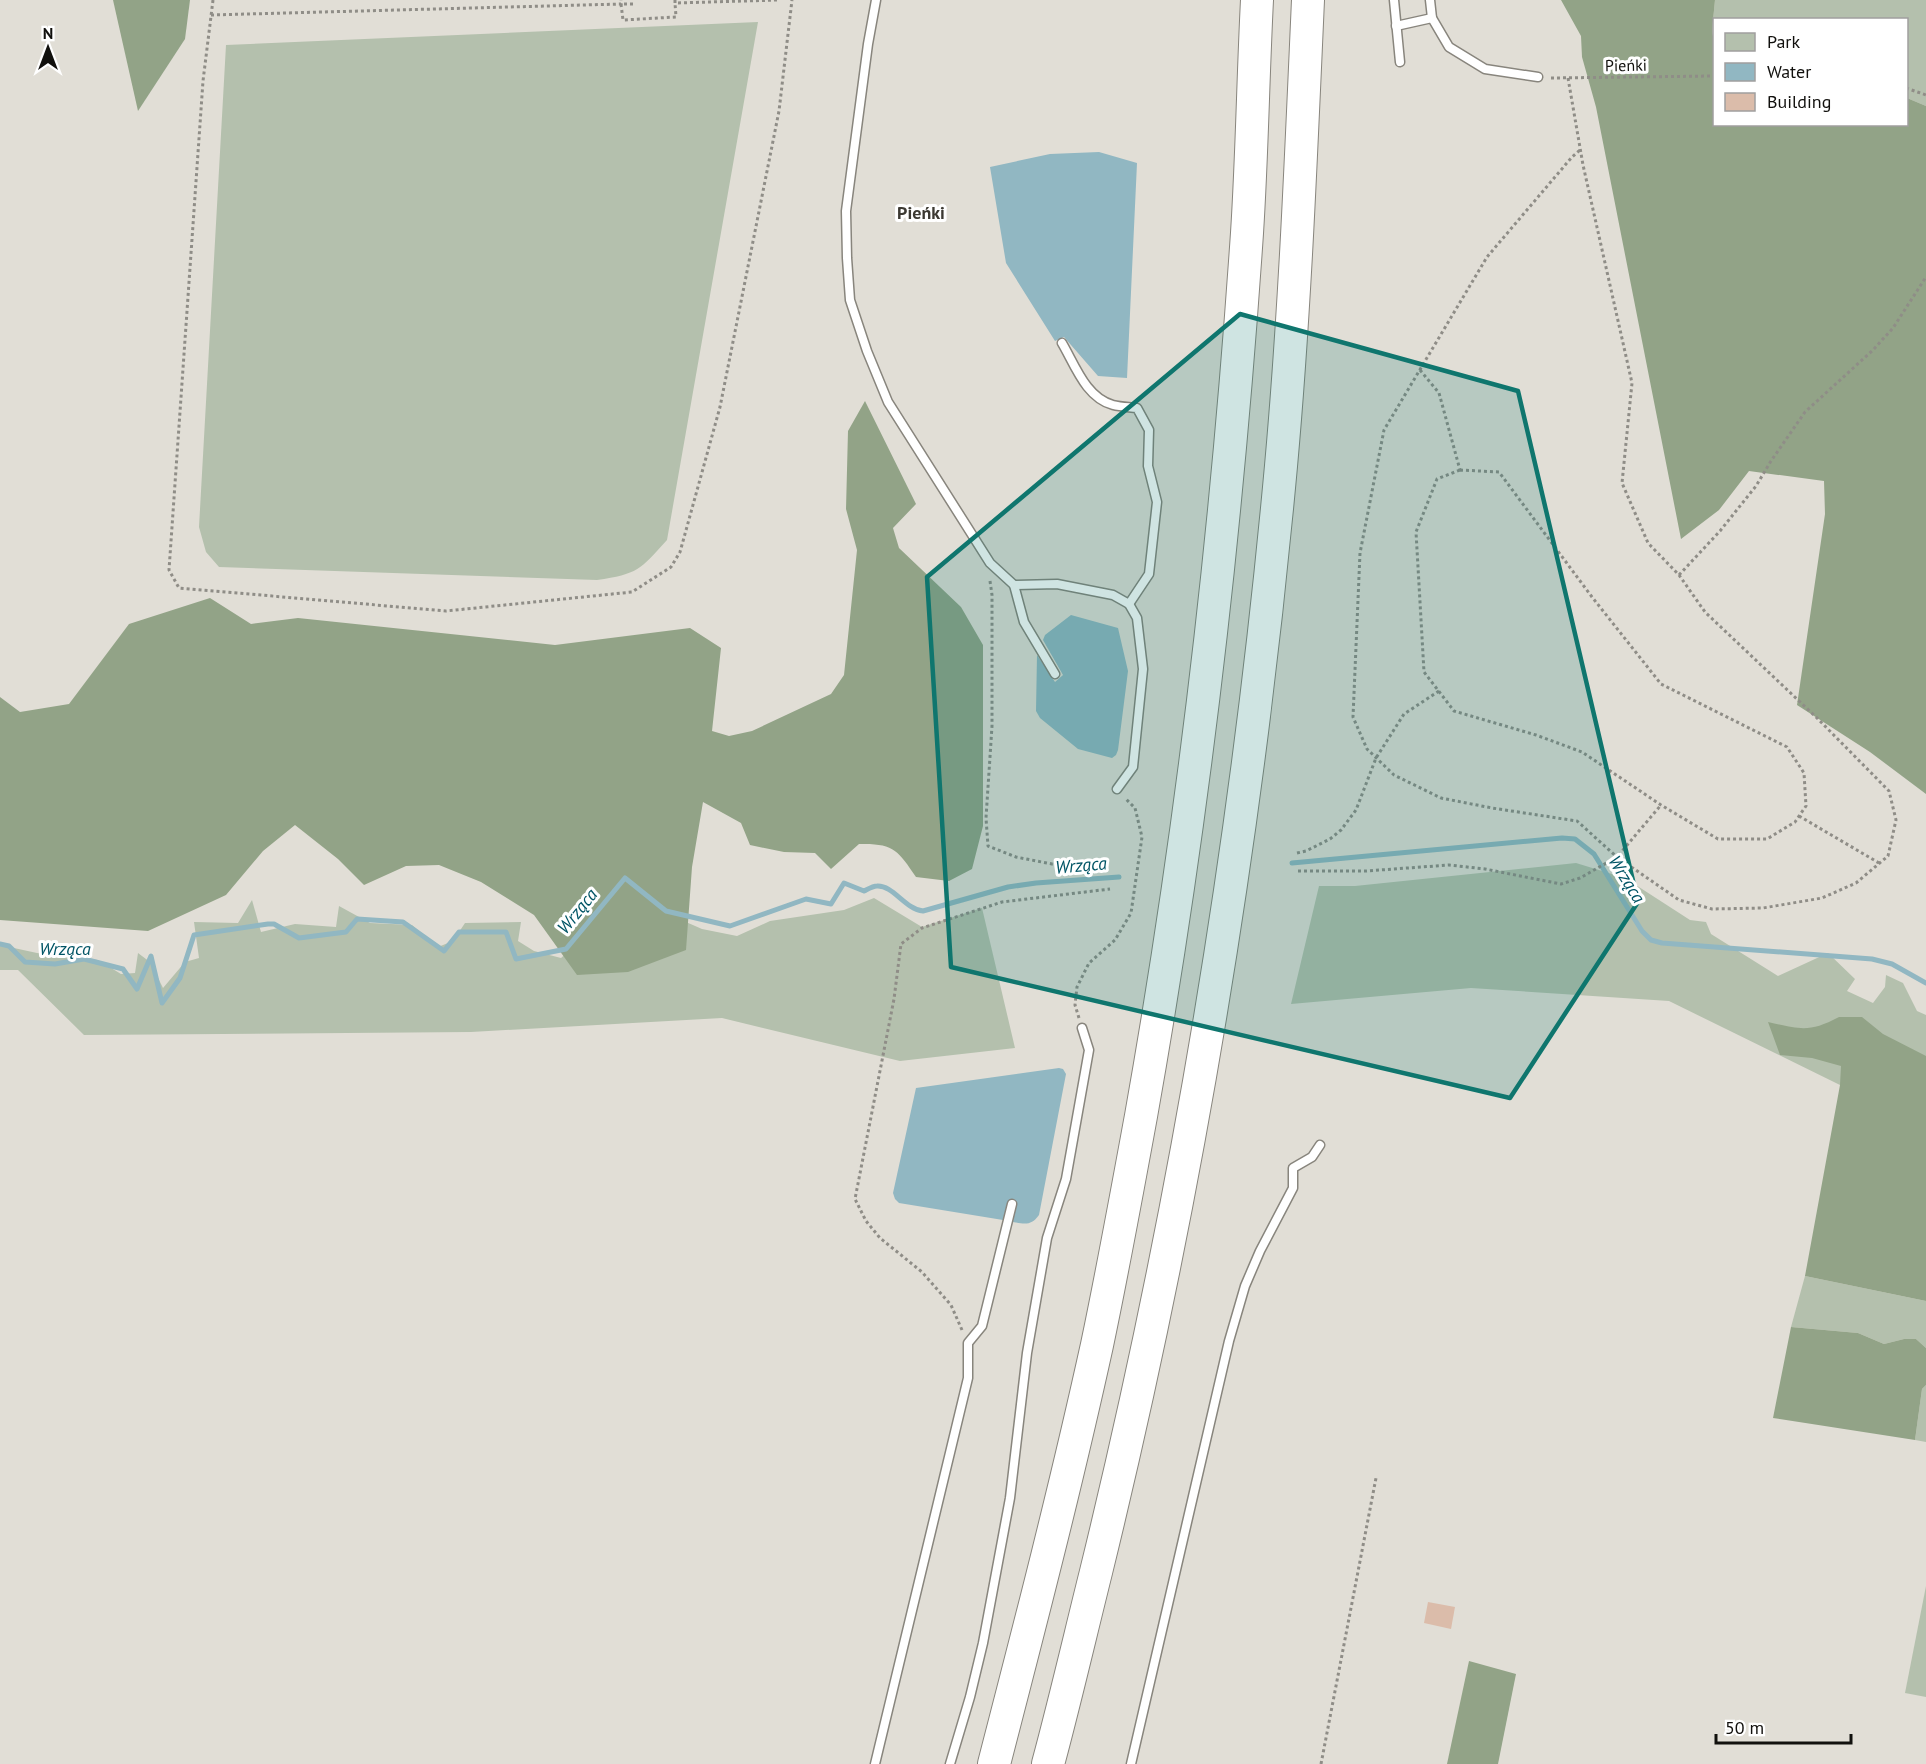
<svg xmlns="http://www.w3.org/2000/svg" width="1926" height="1764" font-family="'PT Sans',sans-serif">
<rect width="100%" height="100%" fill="#e1ded6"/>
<g fill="#b4c0ad">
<path d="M1715,0H1926V106L1907,98L1906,20H1714V41L1712,31Z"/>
<path d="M758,22L667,540C640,570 638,574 597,580L219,567L206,552L199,527L226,45Z"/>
<path d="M1576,863L1625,878L1690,920L1706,922L1711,934L1778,976L1828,953L1855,979L1847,991L1873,1003L1885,987L1886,975L1903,983L1917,1011L1926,1015V1139L1840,1085L1669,1001L1471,988L1291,1004L1319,886H1355Z"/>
<path d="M874,898L922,927L982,908L1015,1048L900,1061L722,1018L471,1032L84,1035L18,970H0V945L37,953L98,960L121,974L135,973L138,953L150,962L163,988L185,962L199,958L194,922L238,923L252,900L261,932L295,924L336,927L339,906L370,923L412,925L438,947L453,941L465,923L521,922L518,941L534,951L561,958L581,940L647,905L702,929L737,936L770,921L844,910Z"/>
<path d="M1805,1276L1926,1301V1348L1916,1339H1904L1884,1344L1858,1333L1791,1327Z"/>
<path d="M1926,1385V1442L1915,1440L1922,1389Z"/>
<path d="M1926,1586V1697L1905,1693Z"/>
</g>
<g fill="#92a387">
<path d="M113,0H190L185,39L138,111Z"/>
<path d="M1561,0H1715L1712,31L1714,41V124H1906L1907,98L1926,106V794L1870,752L1797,705L1825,514L1824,481L1749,471L1719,510L1681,539L1596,107L1582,57L1581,36Z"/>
<path d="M865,401L916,504L893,528L899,548L961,607L983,645V826L972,869L949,881L916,877C898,850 893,843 859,844L831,869L815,853L784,852L750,845L741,823L703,802L692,867L686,950L628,972L577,975L534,915L481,882L439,865L406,866L364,885L338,859L295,825L263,851L226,895L148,931L0,920V697L20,712L69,704L129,624L210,598L251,624L298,618L555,645L690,628L721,648L712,731L729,736L752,731L831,694L844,675L857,550L846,509L848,431Z"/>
<path d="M1839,1017H1862L1883,1034L1926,1056V1301L1805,1276L1840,1085L1841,1066L1812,1058L1780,1055L1768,1022C1800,1029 1809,1033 1839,1017Z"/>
<path d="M1791,1327L1858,1333L1884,1344L1904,1339H1916L1926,1348V1385L1922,1389L1915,1440L1773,1418Z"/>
<path d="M1469,1661L1516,1674L1498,1764H1447Z"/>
</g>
<g fill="#91b7c2">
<path d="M1099,152L1137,163L1127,378L1098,376L1064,337L1055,341L1006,263L990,167L1050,154Z"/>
<path d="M1071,615L1118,628L1128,671L1118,750L1116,755L1112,758L1078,749L1040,718L1036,711L1037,655L1055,682L1063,675L1043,640L1045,635Z"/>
<path d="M1059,1068L1063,1069L1066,1074L1039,1215C1031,1226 1025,1224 1013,1222L1016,1202L1010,1200L1003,1220L899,1203L895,1199L893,1193L916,1088Z"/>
</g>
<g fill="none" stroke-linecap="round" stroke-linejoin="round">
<g stroke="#91b7c2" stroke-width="5">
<path d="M1292,863L1562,838L1575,839L1594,854L1642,931L1651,940L1662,943L1872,959L1892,964L1926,983"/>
<path d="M0,944L9,946L25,962L55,964L84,959L123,969L137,989L151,956L162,1003L180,978L194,935L268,924H274L299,938L346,932L357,919L403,922L444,951L459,932H506L516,959L566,949L625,878L666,911L730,926L806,899L831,904L844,883L864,891C868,889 873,886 877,886C893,885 905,909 923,911L1008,887L1036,883L1119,877"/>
</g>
</g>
<path fill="#dbbcaa" d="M1428,1602L1455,1607L1451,1629L1424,1623Z"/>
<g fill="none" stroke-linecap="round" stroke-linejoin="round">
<g stroke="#88857d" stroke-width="11">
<g id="service">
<path d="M876,0L868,44L846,211L847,258L850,300L867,351L888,402L990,563L1014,585L1024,622L1055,674"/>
<path d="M1394,0L1400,62"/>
<path d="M1430,0L1432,18L1449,47L1485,69L1538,77"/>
<path d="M1396,26L1432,18"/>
<path d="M1062,343C1075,365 1086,398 1113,405C1121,407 1129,407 1137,408L1149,430L1148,466L1157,502L1149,574L1129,604"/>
<path d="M1014,585L1057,584L1113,595L1129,604L1137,618L1143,669L1133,767L1117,789"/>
<path d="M875,1764L968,1378V1343L982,1326L1012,1204"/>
<path d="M950,1764L970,1697L983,1643L1010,1498L1027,1353L1047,1238L1066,1179L1089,1050L1082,1028"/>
<path d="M1131,1764L1229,1341L1245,1286L1260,1251L1293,1188V1168L1312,1157L1320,1145"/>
</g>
</g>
<g stroke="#88857d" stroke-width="34">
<g id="motorway">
<path d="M994,1764C1030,1625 1066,1486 1097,1345C1113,1269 1127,1192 1141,1116C1193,824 1227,529 1247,233C1252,156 1253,78 1257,0"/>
<path d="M1048,1764C1065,1701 1080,1636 1096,1572C1185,1209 1247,839 1281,466C1295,311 1301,156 1308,0"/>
</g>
</g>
<g stroke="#8f8d87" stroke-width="3" stroke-dasharray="3 3" stroke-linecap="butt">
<path d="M213,0L203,81L169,570L179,588L446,611L632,592L671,567L680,552L720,407L779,111L792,0"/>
<path d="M675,0V3L778,0"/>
<path d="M633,4H621L623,20L676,17L675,3"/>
<path d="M211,15L621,4V0"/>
<path d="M1551,78L1714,76"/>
<path d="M1568,78L1583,165L1632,383L1622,483L1648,543L1679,575L1705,612L1817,718L1889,791L1896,820L1888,856L1856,883L1822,898L1763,908L1712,909L1679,900L1617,857L1577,821L1492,808L1441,798L1394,775L1367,749L1353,717L1360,553L1384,430L1487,257L1572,157L1580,150"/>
<path d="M1906,88L1926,95"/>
<path d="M1420,370L1439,393L1460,470"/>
<path d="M1460,470L1499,472L1592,597L1661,684L1787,747L1804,773L1806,806L1795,822L1767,839H1718L1661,805L1582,752L1536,735L1454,711L1424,672L1416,532L1437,479Z"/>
<path d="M1679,575L1720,531L1756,486L1771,461L1805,412L1873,350L1893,328L1926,277"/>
<path d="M990,581L992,595V726L986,818L988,846L1016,857L1052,864L1090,862"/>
<path d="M1799,816L1879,863"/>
<path d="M1297,853L1306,851L1330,839L1341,830L1356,810L1376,758L1404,714L1439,691"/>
<path d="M1298,871H1366L1449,865L1485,869L1561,884L1580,878L1617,857L1661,805"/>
<path d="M1079,1018L1075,1005L1077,987L1089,963L1115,940L1131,913L1142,837L1135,808L1125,798"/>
<path d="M962,1330L951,1305L922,1272L880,1238L866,1221L855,1199L894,999L901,944L922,928L1002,902L1110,889"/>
<path d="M1321,1764L1376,1478"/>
</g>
<use href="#service" stroke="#fff" stroke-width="8"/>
<use href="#motorway" stroke="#fff" stroke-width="32"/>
</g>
<path fill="#0f766e" fill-opacity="0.2" stroke="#0f766e" stroke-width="4.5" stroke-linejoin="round" d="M1240,314L1518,391L1638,902L1510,1098L951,967L927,577Z"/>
<g text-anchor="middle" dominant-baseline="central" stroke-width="6" stroke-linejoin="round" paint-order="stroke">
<g font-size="16" fill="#11100d" stroke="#fff">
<text transform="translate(1626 65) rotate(-1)">Pieńki</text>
</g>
<g font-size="18" font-weight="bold" fill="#3c3932" stroke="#fff">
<text x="921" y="212">Pieńki</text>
</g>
<g font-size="18" font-style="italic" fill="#005465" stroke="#fff">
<text transform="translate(1081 865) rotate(-5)">Wrząca</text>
<text transform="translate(1627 879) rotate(58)">Wrząca</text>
<text transform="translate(577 911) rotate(-51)">Wrząca</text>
<text x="65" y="948">Wrząca</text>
</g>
</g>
<rect x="1713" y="18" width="195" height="108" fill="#ffffff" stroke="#a09f9e" stroke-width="1.5"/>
<rect x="1725" y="33" width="30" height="18" fill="#b4c0ad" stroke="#a09f9e" stroke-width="1.5"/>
<text x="1767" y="48" font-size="18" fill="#11100d">Park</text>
<rect x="1725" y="63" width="30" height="18" fill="#91b7c2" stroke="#a09f9e" stroke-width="1.5"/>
<text x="1767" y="78" font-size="18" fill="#11100d">Water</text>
<rect x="1725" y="93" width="30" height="18" fill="#dbbcaa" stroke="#a09f9e" stroke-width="1.5"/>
<text x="1767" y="108" font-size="18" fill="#11100d">Building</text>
<g transform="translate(48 48)" stroke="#ffffff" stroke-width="4.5" paint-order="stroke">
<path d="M0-4.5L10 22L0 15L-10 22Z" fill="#11100d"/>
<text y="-9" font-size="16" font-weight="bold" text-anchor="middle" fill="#11100d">N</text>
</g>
<path d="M1716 1734v9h135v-9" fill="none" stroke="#11100d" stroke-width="3"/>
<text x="1725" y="1734" font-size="18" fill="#11100d" stroke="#ffffff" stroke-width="4.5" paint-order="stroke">50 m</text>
</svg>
